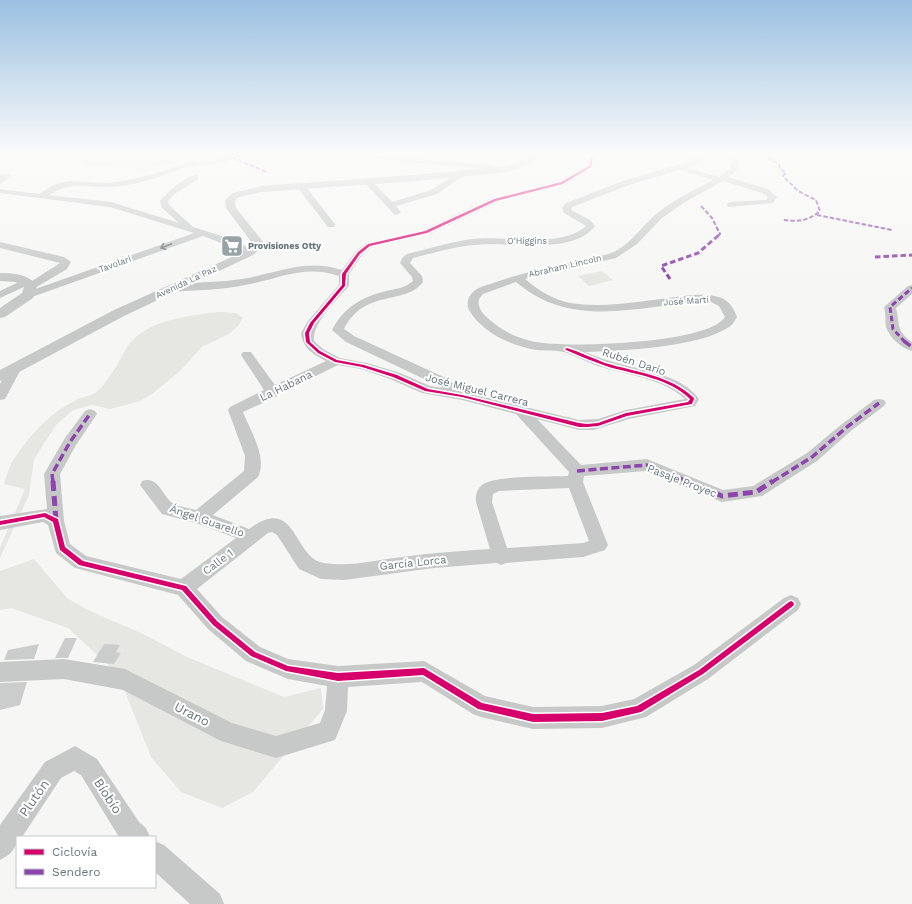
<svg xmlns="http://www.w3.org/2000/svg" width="912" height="904" font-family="'Work Sans',sans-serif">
<rect width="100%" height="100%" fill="#f6f6f5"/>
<g fill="#e6e7e3">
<path d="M39,154H141L142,156L158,159L202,155L143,170L137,168L87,166L75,157H49Z"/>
<path d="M602,271L613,280L589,286L578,276Z"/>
<path d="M220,312L236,313L243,318L238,326L229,334L202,347L180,371L152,394L140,401L110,409L92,405L73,410L56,425L34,459L29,495L0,558V548L25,489L4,484C7,476 9,466 14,459C30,434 51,412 78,399C83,397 90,396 95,393C106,386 120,360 126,349C142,320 191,315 220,312Z"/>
<path d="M34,559L67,598L90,611L143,634L187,657L284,697L321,688L323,709L253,792L222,808L181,792L151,757L118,674L68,628L11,608L0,610V571Z"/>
</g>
<g fill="#cbcdcd">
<path d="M65,638H77L68,658H55Z"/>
<path d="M39,644L34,659L4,660L8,650Z"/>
<path d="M104,644L120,645L116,652L121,653L114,664L93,662Z"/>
<path d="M27,682L20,705L0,710V683Z"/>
</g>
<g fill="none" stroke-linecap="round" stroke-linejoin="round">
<g fill="#c7c9c9" fill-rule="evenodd">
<path d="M231,154H240C228,165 208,164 193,166C183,167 171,173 161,176C145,182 125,187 108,187C82,188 73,180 49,195L111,202L179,223L162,208L160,201C166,193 187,174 198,175V179L173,195L168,201L169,205L193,227L219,235L243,245L254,253L252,255H246L237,249L203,236L32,297L28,298L23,295L24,293L194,233L110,207L0,193V189L39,194L53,185L68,181L108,183L122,181L150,175L191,162L211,161Z"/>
<path d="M360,154H374L392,157L492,165L496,167L492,169L392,161L364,156Z"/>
<path d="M590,154H597L593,168L565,185L498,202L429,234L372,247L362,255L349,274V285L348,287C336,301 312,323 314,341L323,349L340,358L367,363L400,373L430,386L443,388L346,342L332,330C344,307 362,297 386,291C396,289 405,288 413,281L412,277L400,263L403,257L407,254C428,249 450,242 472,239C505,235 561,249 586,226L564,213L562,208L566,203L623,181L688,162L694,158L692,154H698L702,159L694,166L687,168L719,177L730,168L732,162L728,156H711L707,154H734L740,162L736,171L728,177L768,189L777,197L773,203L728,207L727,205L728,203L731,202L766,200L768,197L762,193L723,181L685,202L662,218L637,244L616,258L525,279C538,290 554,300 570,303C602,308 636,302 668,298C685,296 705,292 722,298C730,302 734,309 737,317C735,320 733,325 729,327C700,347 621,351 585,352C595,356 606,360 617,363C642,370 684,376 699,399L695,406L629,419L593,430H579L537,419L581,465L647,459L723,490L753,486L807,453L842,424L874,400L879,399L884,400L886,403L884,406L852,430L817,461L762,496L722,502L646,471L584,476L583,482L608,545L605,550L583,557L506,563L501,565L497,563L434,568L344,580L321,579L299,569L277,535L272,532L268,533L197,589L222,617L260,647L288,659L338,666L424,661L485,696L533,707L602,706L634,699L694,665L784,598L791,595L798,598L801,604L798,610L708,679L646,717L602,728L533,729L481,717L473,714L422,682L348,687L347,711L335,740L276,758L221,741L123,690L64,679L0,682V662L64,659L125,669L232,723L276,736L320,723L325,710L327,686L288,679L246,661L208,629L178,595L75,568L56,553L48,525L43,522L0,530V516L47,509L44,474L65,438L85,411L90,409L95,411L97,414L76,445L60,474L64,521L70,544L86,556L181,579L236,538L196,523L162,514L140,485L142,481C159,475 162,497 174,504C180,507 190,508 196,510L244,471L245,456L228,410L230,407L264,390L241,355L243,352H251L275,385L326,361C313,354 303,349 301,333L308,321L339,285V276C304,264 279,279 245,285C221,290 196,290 171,292L167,291L166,289L167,287C188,281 212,283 234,280C272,276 303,257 342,270L356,251L366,243L423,230L492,198L559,181L587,165ZM679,170L713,180C694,190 673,200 656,214C642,226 627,249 608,254C570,264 533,269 496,282C489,285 480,286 474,291C468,296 466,303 469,310C482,333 512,346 537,350C546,351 556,350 564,352C576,356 587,362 598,366C626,375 663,378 685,399L626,410L598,419L579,420L464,392L448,379L354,336L344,329C365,288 405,306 423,282L422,276L410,263L413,258C433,253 453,247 474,245C508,241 573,256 595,226L590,220L571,210L572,207L629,185ZM516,282C573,331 641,305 709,301L719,306L725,317C708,344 567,348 536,342C519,339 502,331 490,320C483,314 477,308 479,299L483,294ZM338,365L361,369L390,379L422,393L462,400L516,414L569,472L568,476C550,477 494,475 482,485C477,489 475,496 476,502L490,549C460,551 431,553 402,557C377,560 349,567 324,563C293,559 297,493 249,529L213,515L258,477C268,458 250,430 243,412L278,396L279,394ZM569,488L589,541L583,543L507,548L492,502L493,494L499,491Z"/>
<path d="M462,170H465L469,172L437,194L396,206L401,212L397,215L394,214L363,181L367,179H370L392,202L431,190Z"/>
<path d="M0,174L10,175L11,177L0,184Z"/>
<path d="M297,183H303L334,223L335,225L334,227H328L297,187Z"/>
<path d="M0,242L64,257L71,262L67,269L35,288L31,289L26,286L0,298V291L23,280L27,279L32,281L60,263L0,248Z"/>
<path d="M912,285V294L896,308C900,324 896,331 912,342V351C901,348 890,338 886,327C885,320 886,313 884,307L908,286Z"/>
<path d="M15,365L20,366L21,369L5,399L0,400V384L10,366Z"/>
<path d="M75,746L97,759L139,822L146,828L150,837H119L81,775L74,771L61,778L22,837H17C17,849 10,855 0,860V825L45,762Z"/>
<path d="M155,841L164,845L220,894L224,904H190L155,872Z"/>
</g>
<g fill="#c7c9c9" fill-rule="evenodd">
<path d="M529,154H537L533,163L506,172L415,181L261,192L239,197L235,201L236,208L264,243L260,249L253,255L124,316L6,379L0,381V370L114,310L245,251L252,243L226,208L225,200L233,193L261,186L415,175L506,166L526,159Z"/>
<path d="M0,273C13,273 29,274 37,286L33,298L5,317L0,318V308L22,293L24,287L16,282L0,281Z"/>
</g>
<g stroke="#8e44ad" stroke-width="2" stroke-dasharray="4.5 2" stroke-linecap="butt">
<path d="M599,154H639"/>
<path d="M762,154L779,164L780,169L786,173L783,176L798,191L816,200L820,211C809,221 797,222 783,220"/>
<path d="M893,154L903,155"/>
<path d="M232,157L266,172"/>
<path d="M701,206L712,218L720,234L718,236"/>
<path d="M817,215L892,230"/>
</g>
<g stroke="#8e44ad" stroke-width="3" stroke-dasharray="5.5 3" stroke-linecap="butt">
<path d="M875,257L912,255"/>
<path d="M670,279L661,266L698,253L719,235"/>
<path d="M905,342L893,329L890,307L912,288"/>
</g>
<g stroke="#8e44ad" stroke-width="3.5" stroke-dasharray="8 3.5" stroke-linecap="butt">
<path d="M904,341L912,347"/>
<path d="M577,471L647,465L689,482"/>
<path d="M53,482L52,474L70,442L90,414"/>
<path d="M772,482L812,457L847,427L879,403"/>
</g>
<g stroke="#8e44ad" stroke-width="5" stroke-dasharray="10 5" stroke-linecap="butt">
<path d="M53,481L56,521"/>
<path d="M686,481L722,496L756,492L773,481"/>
</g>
<g stroke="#fff" stroke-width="3">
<g id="cycleway">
<path d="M592,154H594L591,167L563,184L496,201L427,233L370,246L360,254L346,274L345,286L314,323L309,333L310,342L320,351L337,360L364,365L397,375L428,389L462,395L579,423L587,424L598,423L626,413L688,402L690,399C669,378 637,375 609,367C594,362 580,356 566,350L565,349L567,348C580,352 592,358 605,363C635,372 670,375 694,398V399L692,404L627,416L598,426L587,427H579L462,397L425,391L393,377L362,367L335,362L318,353L306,342L305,333L310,323L342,285V274L358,252L368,244L425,231L494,199L561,182L589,166Z"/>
<path d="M45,513L58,519L65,547L83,561L186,586L217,621L255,652L288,666L338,673L424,668L482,703L533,714L602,713L637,706L699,670L789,602L791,601L793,602L794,604L793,606L703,674L641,712L602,721L533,722L478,709L423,675L338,681L286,671L251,656L213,625L182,590L79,565L60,550L53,522L44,517L0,525V521Z"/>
</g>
</g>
<use href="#cycleway" fill="#d6006c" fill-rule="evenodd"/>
</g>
<defs><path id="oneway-shaft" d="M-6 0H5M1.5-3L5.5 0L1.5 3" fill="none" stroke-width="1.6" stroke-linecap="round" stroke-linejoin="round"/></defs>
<use stroke="#6a7a81" href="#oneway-shaft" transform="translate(166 246) rotate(160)"/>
<linearGradient id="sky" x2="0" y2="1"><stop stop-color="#9bc0e0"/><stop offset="0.55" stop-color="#fbfbfa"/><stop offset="1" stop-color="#fbfbfa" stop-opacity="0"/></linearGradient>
<rect width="912" height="280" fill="url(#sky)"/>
<defs>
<g id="supermarket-square" transform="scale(1.15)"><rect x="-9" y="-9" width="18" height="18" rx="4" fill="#98a3a7" stroke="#fff"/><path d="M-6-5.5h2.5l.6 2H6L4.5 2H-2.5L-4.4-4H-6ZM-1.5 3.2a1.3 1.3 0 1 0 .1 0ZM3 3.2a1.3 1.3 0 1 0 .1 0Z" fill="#fff"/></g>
</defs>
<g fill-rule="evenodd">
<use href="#supermarket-square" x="232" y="246"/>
</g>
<g text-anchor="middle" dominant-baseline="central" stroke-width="4" stroke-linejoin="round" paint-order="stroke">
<g font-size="9" fill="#65767d" stroke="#fff">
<text x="527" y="241">O'Higgins</text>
<text transform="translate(115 264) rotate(-20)">Tavolari</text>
<text transform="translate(565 266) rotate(-13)">Abraham Lincoln</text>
<text transform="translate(186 282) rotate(-25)">Avenida La Paz</text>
<text transform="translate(686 301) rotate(-4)">José Martí</text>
</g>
<g font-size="9" font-weight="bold" fill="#65767d" stroke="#fff" text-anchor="start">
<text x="248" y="246">Provisiones Otty</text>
</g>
<g font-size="11" fill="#65767d" stroke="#fff">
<text transform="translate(634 362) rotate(18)">Rubén Darío</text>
<text transform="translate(286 386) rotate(-26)">La Habana</text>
<text transform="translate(477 390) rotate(14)">José Miguel Carrera</text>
<text transform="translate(682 481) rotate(21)">Pasaje Proyec</text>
<text transform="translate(207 521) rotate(19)">Ángel Guarello</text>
<text transform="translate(218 562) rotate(-37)">Calle 1</text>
<text transform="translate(413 563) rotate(-6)">García Lorca</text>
</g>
<g font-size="13" fill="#65767d" stroke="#fff">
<text transform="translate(192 714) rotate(27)">Urano</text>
<text transform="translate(108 796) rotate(57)">Bíobío</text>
<text transform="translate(34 798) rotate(-55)">Plutón</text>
</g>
</g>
<rect x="16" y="836" width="140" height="52" fill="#ffffff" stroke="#c1c8cb"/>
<rect x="24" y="849" width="20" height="6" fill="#d6006c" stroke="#c1c8cb"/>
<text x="52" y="856" font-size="12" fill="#65767d">Ciclovía</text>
<rect x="24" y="869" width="20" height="6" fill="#8e44ad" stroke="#c1c8cb"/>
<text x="52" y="876" font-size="12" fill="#65767d">Sendero</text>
</svg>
